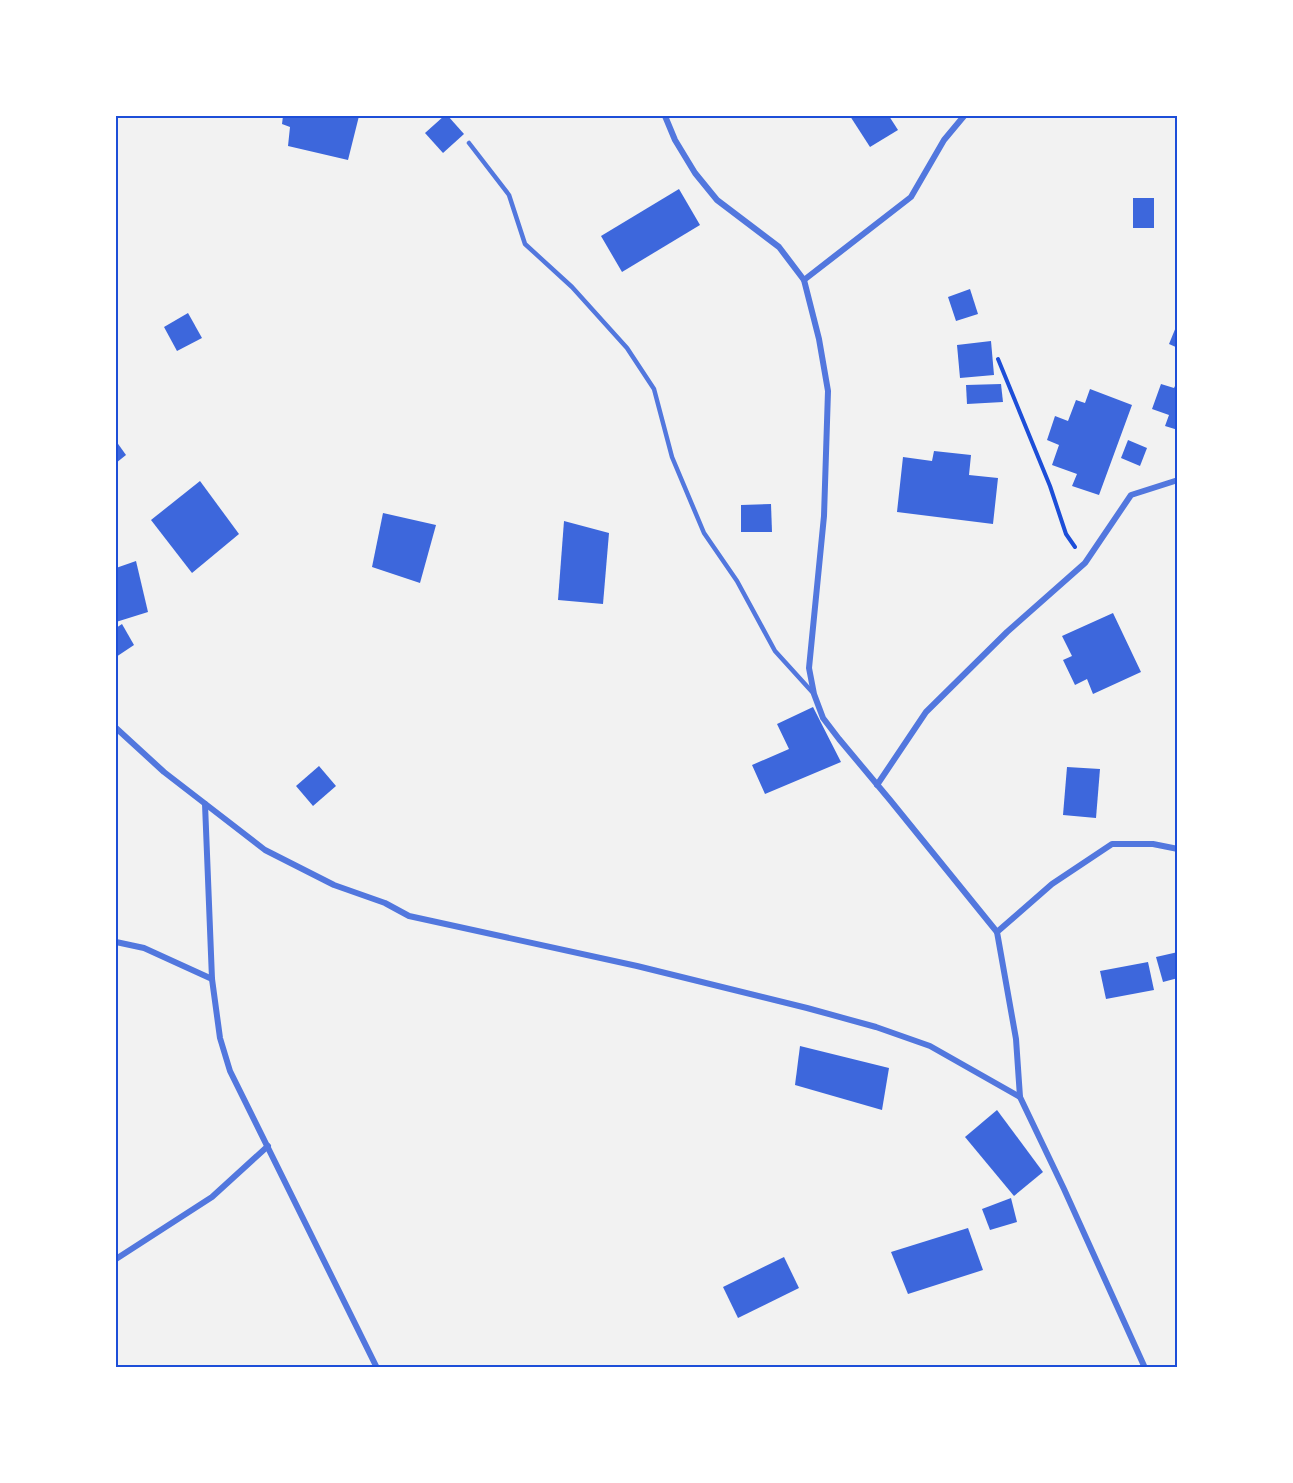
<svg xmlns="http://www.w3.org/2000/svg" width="1293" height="1483" font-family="Overpass,sans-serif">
<rect width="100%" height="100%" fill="#f2f2f2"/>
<g fill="#3d67dc">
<path d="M283,116H359L348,160L288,146L290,127L282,124Z"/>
<path d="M444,116H448L464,134L443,153L425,133Z"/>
<path d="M850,116H889L898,130L870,147Z"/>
<path d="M679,189L700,225L622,272L601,236Z"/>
<rect x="1133" y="198" width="21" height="30"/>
<path d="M970,289L978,314L956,321L948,297Z"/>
<path d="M188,313L202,338L177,351L164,327Z"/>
<path d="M1178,322V348L1169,344Z"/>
<path d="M991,341L994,375L960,378L957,345Z"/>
<path d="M1178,380V430L1165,426L1169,415L1152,409L1161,384L1174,388Z"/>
<path d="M1001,384L1003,402L967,404L966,385Z"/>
<path d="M1090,389L1132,405L1099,495L1072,486L1077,474L1052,465L1059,445L1047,440L1055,416L1068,421L1076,400L1085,403Z"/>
<path d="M1128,440L1147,448L1140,466L1121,458Z"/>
<path d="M116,441L126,455L116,463Z"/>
<path d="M934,451L971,455L969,475L998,478L993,524L897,512L903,457L932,461Z"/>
<path d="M200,481L239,534L192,573L151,520Z"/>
<path d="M771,504L772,532H741V505Z"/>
<path d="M383,513L436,525L420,583L372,567Z"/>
<path d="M564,521L609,533L603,604L558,600Z"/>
<path d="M136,561L148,612L116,622V568Z"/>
<path d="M1113,613L1141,672L1093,694L1087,679L1075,685L1063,660L1072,656L1062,636Z"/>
<path d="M122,624L134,645L116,657V628Z"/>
<path d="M813,707L841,762L765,794L752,765L789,749L777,724Z"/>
<path d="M319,766L336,786L313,806L296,786Z"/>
<path d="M1067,767L1100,769L1096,818L1063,815Z"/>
<path d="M1178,952V978L1163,982L1156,957Z"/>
<path d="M1148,962L1154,990L1106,999L1100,971Z"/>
<path d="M800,1046L889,1068L882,1110L795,1085Z"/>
<path d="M997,1110L1043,1172L1014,1196L965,1137Z"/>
<path d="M1011,1198L1017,1222L990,1230L982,1209Z"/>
<path d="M968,1228L983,1270L908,1294L891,1252Z"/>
<path d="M784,1257L799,1288L738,1318L723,1287Z"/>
</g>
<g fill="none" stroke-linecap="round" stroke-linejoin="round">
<path stroke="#1d4ed8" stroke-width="4" d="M998,359L1050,486L1066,534L1075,547"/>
<path stroke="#5277de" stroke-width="4.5" d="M469,143L509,195L525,244L572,287L627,348L654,389L672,457L704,533L737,581L775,651L814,694"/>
<g stroke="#5277de" stroke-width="6">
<path d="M665,116L675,140L695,173L717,200L779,247L804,280L819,339L828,391L824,516L809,668L814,694L823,718L839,739L890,800L997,932"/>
<path d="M804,280L911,197L944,140L964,116"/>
<path d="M116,728L164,772L265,850L334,885L385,903L409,916L637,966L807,1008L876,1027L930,1046L1020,1097L1064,1189L1145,1368"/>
<path d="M877,785L926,712L1007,632L1085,563L1131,495L1178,480"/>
<path d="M205,804L212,979L220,1038L230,1071L377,1368"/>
<path d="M116,942L144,948L212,979"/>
<path d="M1020,1097L1016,1039L997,932L1052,884L1112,844H1153L1178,849"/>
<path d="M116,1259L212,1197L268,1146"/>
</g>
</g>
<rect width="1293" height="1483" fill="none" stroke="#ffffff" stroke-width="234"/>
<rect x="117" y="117" width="1059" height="1249" fill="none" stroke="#1d4ed8" stroke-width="2"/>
</svg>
